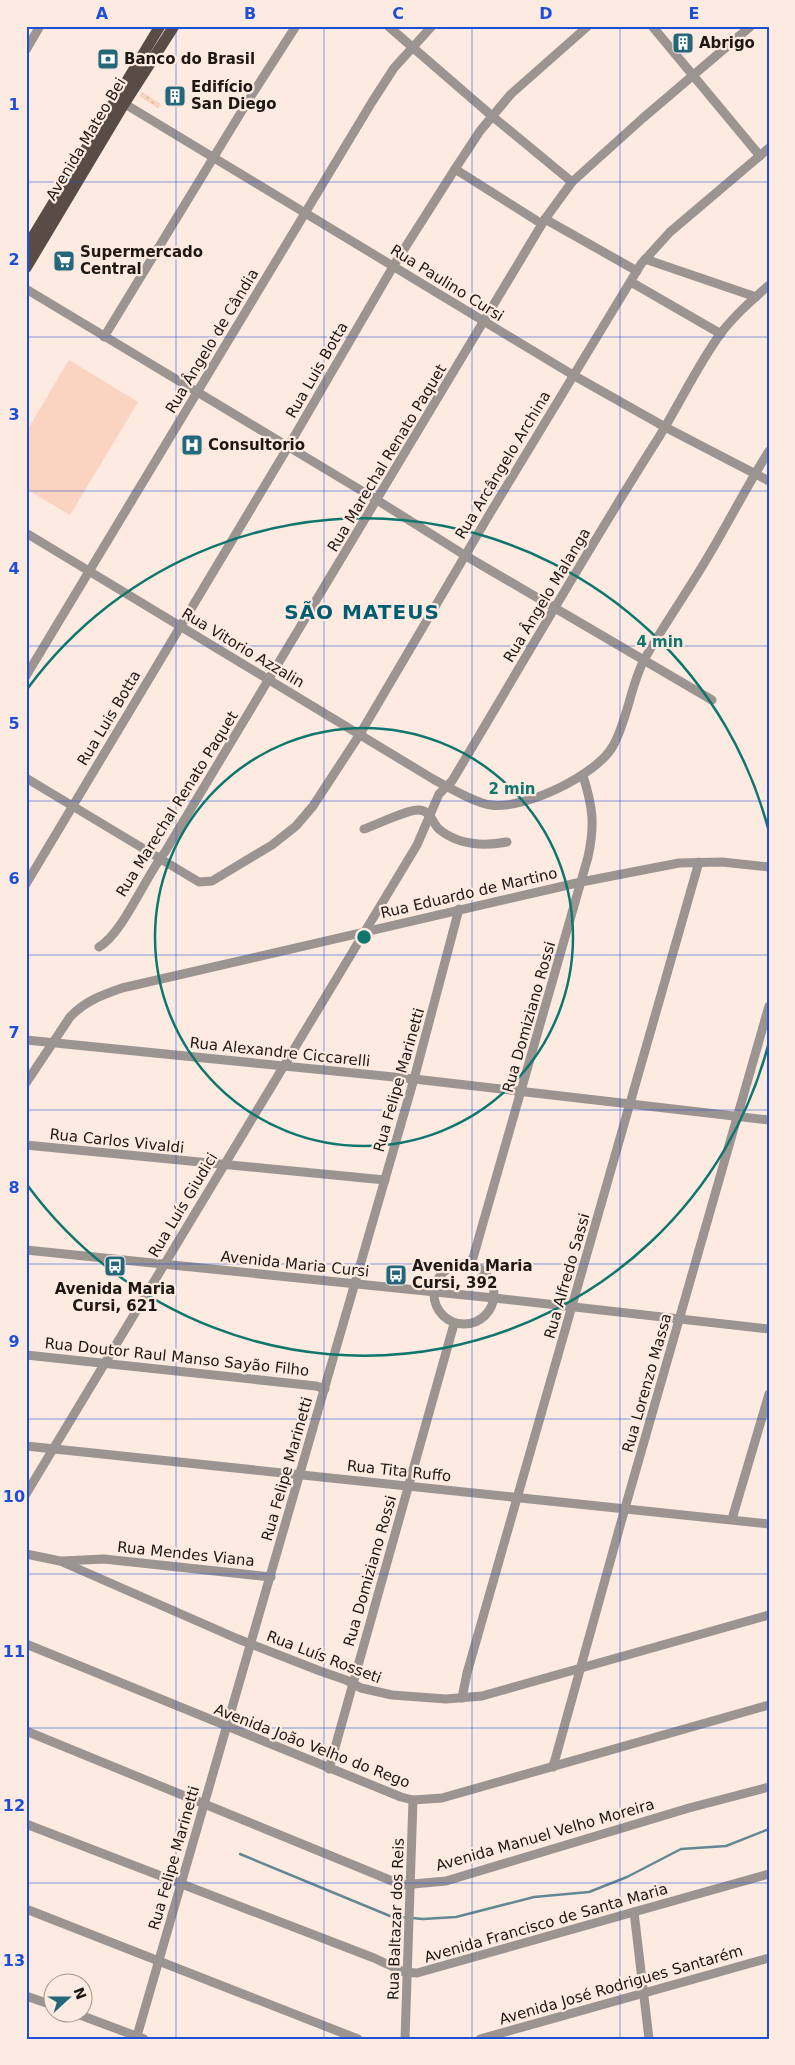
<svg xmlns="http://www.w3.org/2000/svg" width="795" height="2065" font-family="'DejaVu Sans',sans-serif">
<defs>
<pattern id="garden-dots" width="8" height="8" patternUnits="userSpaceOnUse" patternTransform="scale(1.25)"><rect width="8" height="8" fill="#fad3c1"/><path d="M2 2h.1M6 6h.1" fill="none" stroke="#d6b4a5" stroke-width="1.8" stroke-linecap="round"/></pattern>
</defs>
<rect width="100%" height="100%" fill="#fdeae1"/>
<path fill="#fad3c1" d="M69,360L138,402L70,515L26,489V432Z"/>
<path fill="url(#garden-dots)" d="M142,92L161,104L158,108L139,96Z"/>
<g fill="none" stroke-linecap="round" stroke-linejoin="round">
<path stroke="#628894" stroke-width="2.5" d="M240,1854L390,1916L423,1919L456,1917L534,1897L589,1892L627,1877L681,1849L726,1846L769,1829"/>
<g stroke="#9c9490" stroke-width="9">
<path d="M388,26L492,116L572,182"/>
<path d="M652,26L760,156"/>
<path d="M26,50L40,26"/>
<path d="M120,101L573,375L665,427L769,481"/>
<path d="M455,169L542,224"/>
<path d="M545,219L637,271"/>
<path d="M645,259L756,297"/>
<path d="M631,282L721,334"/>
<path d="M26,289L377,500L466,556L712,700"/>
<path d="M104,337L251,96L296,26"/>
<path d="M26,533L433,779C448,787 475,803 491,805C524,810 597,775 613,746C628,719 630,687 644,660C663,626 686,594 706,560C728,524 746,487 769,451"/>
<path d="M26,676L372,102L394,68L432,26"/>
<path d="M26,778L199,882L212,881L272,845L296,826L313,806L360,734L489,515L641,264L670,232L769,148"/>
<path d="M364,829C376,825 408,809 419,810C432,811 432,824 440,830C459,845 485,846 507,842"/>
<path d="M26,884L288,447L394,265L455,169L480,131L511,94L588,26"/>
<path d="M99,947C123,933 145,877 165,852L545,219L572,182L643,118L751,26"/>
<path d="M26,1040L414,1079L769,1120"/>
<path d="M26,1083L70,1017C85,1001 102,995 122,988L581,882L679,863L722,862L769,867"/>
<path d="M26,1145L385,1180"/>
<path d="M26,1250L494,1298L769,1329"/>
<circle cx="464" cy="1294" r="30"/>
<path d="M471,1265L588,857C595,825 593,807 583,776"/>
<path d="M26,1355L316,1386L325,1389"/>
<path d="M26,1446L769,1524"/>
<path d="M26,1494L417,845L439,794L452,781C521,666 587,550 659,437C680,403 697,366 721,333C735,315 752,300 769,285"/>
<path d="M732,1519L769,1394"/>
<path d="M26,1554L60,1561L238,1639L320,1671L346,1680L361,1688L392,1695L446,1699L482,1696L769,1615"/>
<path d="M62,1561L104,1559L271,1577"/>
<path d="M26,1644L401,1797L413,1800L442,1798L769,1705"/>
<path d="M462,1698L467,1673L699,862"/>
<path d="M26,1731L402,1885L446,1881L689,1808L769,1787"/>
<path d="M553,1767L625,1508L769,1006"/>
<path d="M329,1769L454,1324"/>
<path d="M26,1824L374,1958L404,1972L417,1973L769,1874"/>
<path d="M26,1909L358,2039"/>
<path d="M634,1912L649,2039"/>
<path d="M26,1996L52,2005"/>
<path d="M72,2012L144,2039"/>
<path d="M137,2036L414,1079L459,909"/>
<path d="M405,2039L413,1800"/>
<path d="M480,2039L769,1958"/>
</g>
<g stroke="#594c46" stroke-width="11">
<path d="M26,248L160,26"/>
<path d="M26,268L124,104L174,26"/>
</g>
</g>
<path fill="none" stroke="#1d4ed8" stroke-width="1" stroke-opacity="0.55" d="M176,26V2039M324,26V2039M472,26V2039M620,26V2039M26,182H769M26,337H769M26,491H769M26,646H769M26,801H769M26,955H769M26,1110H769M26,1264H769M26,1419H769M26,1574H769M26,1728H769M26,1883H769"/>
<g fill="none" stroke="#0f766e" stroke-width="2.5">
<circle cx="364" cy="937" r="209"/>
<path d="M769 1042A418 418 0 0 1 28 1186M28 688A418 418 0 0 1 769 832"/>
</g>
<defs>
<g id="building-square" transform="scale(1.125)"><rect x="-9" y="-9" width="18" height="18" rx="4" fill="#24677a" stroke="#fdeae1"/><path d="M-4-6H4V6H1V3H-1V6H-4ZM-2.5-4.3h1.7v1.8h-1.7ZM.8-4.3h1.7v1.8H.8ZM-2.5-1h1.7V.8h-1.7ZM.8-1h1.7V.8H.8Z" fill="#fff"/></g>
<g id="bank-square" transform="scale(1.125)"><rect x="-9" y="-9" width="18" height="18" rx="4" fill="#24677a" stroke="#fdeae1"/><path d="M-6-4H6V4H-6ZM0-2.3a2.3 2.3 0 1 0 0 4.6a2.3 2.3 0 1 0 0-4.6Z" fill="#fff"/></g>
<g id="supermarket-square" transform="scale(1.125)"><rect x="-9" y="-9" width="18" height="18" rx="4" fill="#24677a" stroke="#fdeae1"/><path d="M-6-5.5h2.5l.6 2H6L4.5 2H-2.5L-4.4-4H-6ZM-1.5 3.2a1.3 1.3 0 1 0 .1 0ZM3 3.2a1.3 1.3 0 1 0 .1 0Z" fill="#fff"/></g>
<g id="hospital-square" transform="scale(1.125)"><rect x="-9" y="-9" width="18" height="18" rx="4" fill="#24677a" stroke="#fdeae1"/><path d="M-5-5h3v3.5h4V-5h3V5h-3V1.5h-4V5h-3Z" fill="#fff"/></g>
<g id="bus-square" transform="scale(1.125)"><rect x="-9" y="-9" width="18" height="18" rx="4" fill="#24677a" stroke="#fdeae1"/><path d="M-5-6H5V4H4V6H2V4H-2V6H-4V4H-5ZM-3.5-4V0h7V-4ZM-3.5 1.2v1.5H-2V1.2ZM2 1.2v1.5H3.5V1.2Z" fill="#fff"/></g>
</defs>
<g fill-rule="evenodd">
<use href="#building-square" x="683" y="43"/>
<use href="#bank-square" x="108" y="59"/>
<use href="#building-square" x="175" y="96"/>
<use href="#supermarket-square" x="64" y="261"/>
<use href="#hospital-square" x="192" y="445"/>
<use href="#bus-square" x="115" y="1266"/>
<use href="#bus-square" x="396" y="1275"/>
</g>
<g text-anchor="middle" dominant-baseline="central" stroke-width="4.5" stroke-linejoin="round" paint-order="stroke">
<g font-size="15" font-weight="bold" fill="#1e1815" stroke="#fdeae1" text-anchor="start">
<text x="699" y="43">Abrigo</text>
<text x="124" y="59">Banco do Brasil</text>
<text x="191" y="87">Edifício<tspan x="191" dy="17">San Diego</tspan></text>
<text x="80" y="252">Supermercado<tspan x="80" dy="17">Central</tspan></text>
<text x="208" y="445">Consultorio</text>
<text x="412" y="1266">Avenida Maria<tspan x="412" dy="17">Cursi, 392</tspan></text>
<text x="115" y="1289" text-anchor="middle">Avenida Maria<tspan x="115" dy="17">Cursi, 621</tspan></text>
</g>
<g font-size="15" fill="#1e1815" stroke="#fdeae1">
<text transform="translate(86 139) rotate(-59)">Avenida Mateo Bei</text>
<text transform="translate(447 283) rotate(32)">Rua Paulino Cursi</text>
<text transform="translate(212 341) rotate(-59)">Rua Ângelo de Cândia</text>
<text transform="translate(317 370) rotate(-60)">Rua Luis Botta</text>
<text transform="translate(387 458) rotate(-59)">Rua Marechal Renato Paquet</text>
<text transform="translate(503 465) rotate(-59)">Rua Arcângelo Archina</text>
<text transform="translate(547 595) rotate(-59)">Rua Ângelo Malanga</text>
<text transform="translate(243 648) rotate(31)">Rua Vitorio Azzalin</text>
<text transform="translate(109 718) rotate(-59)">Rua Luis Botta</text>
<text transform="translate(177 804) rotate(-58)">Rua Marechal Renato Paquet</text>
<text transform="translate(469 893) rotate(-13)">Rua Eduardo de Martino</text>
<text transform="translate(529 1017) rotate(-74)">Rua Domiziano Rossi</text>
<text transform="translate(280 1052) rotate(6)">Rua Alexandre Ciccarelli</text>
<text transform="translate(399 1080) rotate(-74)">Rua Felipe Marinetti</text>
<text transform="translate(117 1141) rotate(6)">Rua Carlos Vivaldi</text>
<text transform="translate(183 1205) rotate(-59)">Rua Luís Giudici</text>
<text transform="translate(295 1264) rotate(6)">Avenida Maria Cursi</text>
<text transform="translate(567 1276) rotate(-74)">Rua Alfredo Sassi</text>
<text transform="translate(177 1357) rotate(6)">Rua Doutor Raul Manso Sayão Filho</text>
<text transform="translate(647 1383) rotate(-74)">Rua Lorenzo Massa</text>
<text transform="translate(287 1469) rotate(-74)">Rua Felipe Marinetti</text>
<text transform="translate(399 1471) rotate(6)">Rua Tita Ruffo</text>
<text transform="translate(186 1554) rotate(6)">Rua Mendes Viana</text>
<text transform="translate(370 1571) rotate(-74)">Rua Domiziano Rossi</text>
<text transform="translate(324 1657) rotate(21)">Rua Luís Rosseti</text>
<text transform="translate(312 1746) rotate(21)">Avenida João Velho do Rego</text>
<text transform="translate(545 1835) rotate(-16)">Avenida Manuel Velho Moreira</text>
<text transform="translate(174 1858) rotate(-74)">Rua Felipe Marinetti</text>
<text transform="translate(396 1919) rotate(-88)">Rua Baltazar dos Reis</text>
<text transform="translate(546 1923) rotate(-16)">Avenida Francisco de Santa Maria</text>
<text transform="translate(621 1985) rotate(-16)">Avenida José Rodrigues Santarém</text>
</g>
<g font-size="20" font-weight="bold" letter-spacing="1" fill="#035d72" stroke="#fdeae1">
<text x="362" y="612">SÃO MATEUS</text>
</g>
</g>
<circle cx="364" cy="937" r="8" fill="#0f766e" stroke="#fdeae1" stroke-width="2.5"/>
<g font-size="15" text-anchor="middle" font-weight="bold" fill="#0f766e" stroke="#fdeae1" stroke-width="4.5" stroke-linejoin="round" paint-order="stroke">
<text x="660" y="647">4 min</text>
<text x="512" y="794">2 min</text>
</g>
<rect width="795" height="2065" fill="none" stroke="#fdeae1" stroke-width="55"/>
<g transform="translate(68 1998) rotate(69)"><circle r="24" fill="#fdeae1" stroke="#a4968f"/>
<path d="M0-4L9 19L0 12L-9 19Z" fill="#24677a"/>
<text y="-8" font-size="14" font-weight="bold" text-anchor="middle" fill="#1e1815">N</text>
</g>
<rect x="28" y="28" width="740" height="2010" fill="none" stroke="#1d4ed8" stroke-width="2"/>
<g font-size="16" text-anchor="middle" font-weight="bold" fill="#1d4ed8">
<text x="102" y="19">A</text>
<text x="250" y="19">B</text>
<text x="398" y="19">C</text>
<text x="546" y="19">D</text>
<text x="694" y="19">E</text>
<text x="14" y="110">1</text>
<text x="14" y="265">2</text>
<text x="14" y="420">3</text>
<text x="14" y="574">4</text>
<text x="14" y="729">5</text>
<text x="14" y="884">6</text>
<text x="14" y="1038">7</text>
<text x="14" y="1193">8</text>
<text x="14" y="1347">9</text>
<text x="14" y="1502">10</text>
<text x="14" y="1657">11</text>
<text x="14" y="1811">12</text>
<text x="14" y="1966">13</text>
</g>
</svg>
